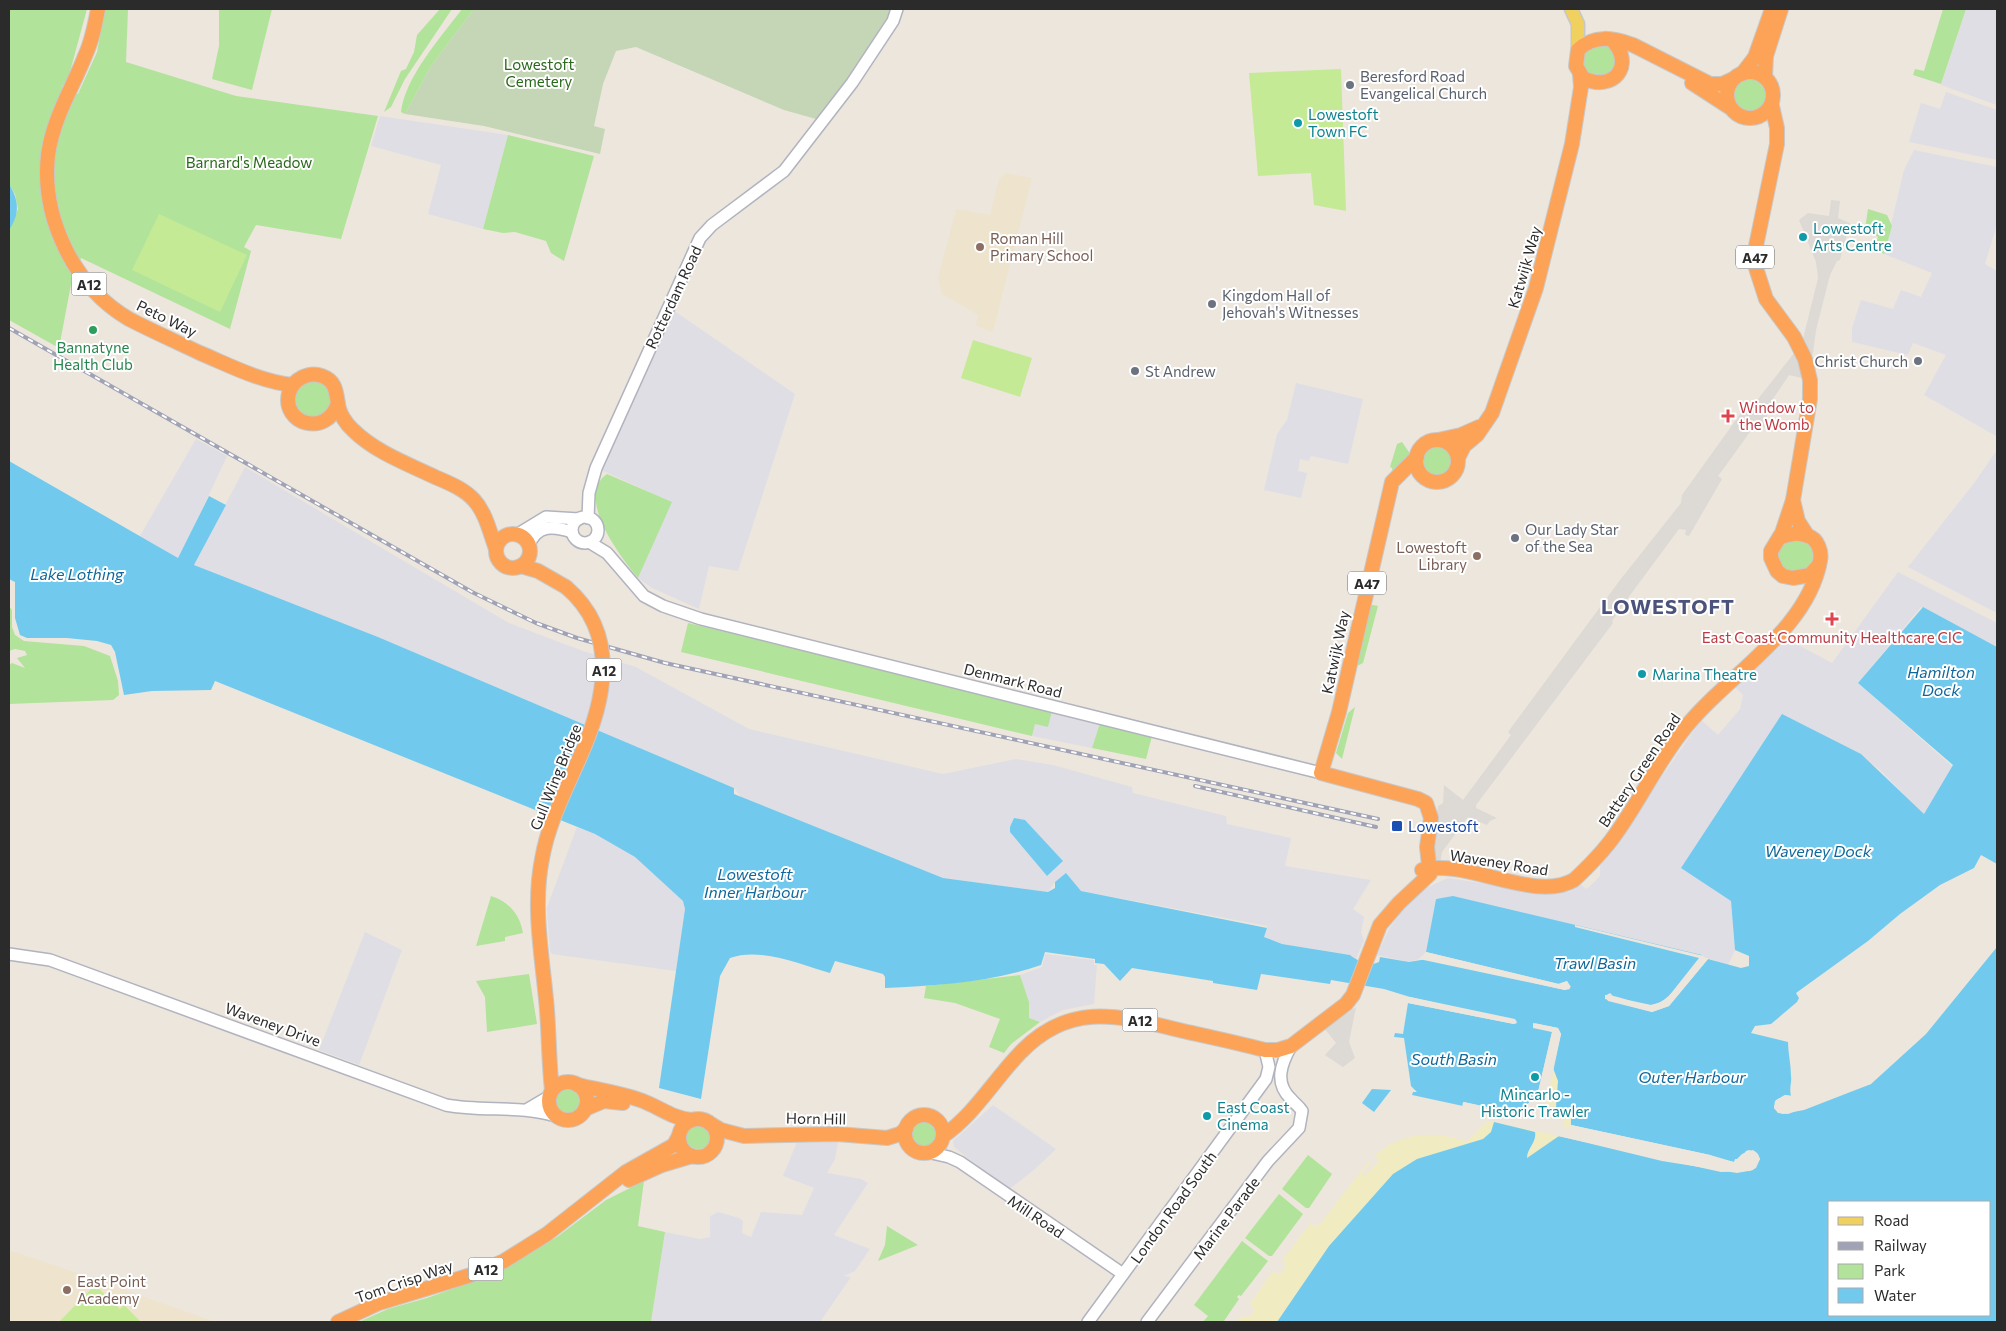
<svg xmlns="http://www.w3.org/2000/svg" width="2006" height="1331" font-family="Commissioner,sans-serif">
<rect width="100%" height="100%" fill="#ede6dd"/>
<g fill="#e0dee5">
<path d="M1966,9H1997V105L1941,85Z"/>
<path d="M1946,92L1997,110V160L1909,142L1921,103L1940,109Z"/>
<path d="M380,116L508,135L483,229L428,214L441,165L371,146Z"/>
<path d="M1914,150L1997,167V224L1985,264L1997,271L1996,436L1924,395L1946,355L1913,343L1908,355L1852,342V328L1861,300L1893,309L1901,290L1921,297L1932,273L1884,254L1904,170Z"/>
<path d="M673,310L795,394L738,571L709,566L699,609L652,588L638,578L671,502L601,470Z"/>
<path d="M1296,383L1363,399L1348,464L1311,456L1309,461L1300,459L1298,471L1307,473L1301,498L1264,490L1277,434L1287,420Z"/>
<path d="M196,439L227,456L179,559L140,536Z"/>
<path d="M1997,450V613L1908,567L1975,482Z"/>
<path d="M245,467L509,623L583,651L636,667L749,729L943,774L1016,759L1053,765L1132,787L1133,793L1226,816L1227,824L1291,838L1285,866L1371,880L1353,909L1364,917L1361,932L1364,940L1356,959L1350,955L1282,944L1264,937L1267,926L1081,891L1055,882L1048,892L943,878L741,797L734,788L378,637L194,565Z"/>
<path d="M1898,572L1997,623V647L1921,607L1858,683L1953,767L1924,815L1880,770L1855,751L1731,901L1735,950L1728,965L1701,956L1436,898L1426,952L1419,959L1409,962L1377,955L1389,929L1405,906L1424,889L1448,878L1555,894L1571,891L1581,885L1587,889L1600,876V866L1701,720L1718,735L1740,709L1743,695L1734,686L1787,639L1832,663Z"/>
<path d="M1052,711L1100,723L1092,748L1032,736L1035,724Z"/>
<path d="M577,827L595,834L635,857L683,901L685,909L676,971L552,954L550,951L547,911L546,910Z"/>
<path d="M365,932L402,950L359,1065L319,1050Z"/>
<path d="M1045,954L1094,960V965H1097L1094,1004L1063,1010L1040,1022L1028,1018L1029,1002L1020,975L1042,967Z"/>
<path d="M993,1105L1056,1149L1034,1170L1008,1190L954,1147L953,1141Z"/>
<path d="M797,1142H838L835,1159L827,1173L861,1179L868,1183L834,1235L870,1249L855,1271L844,1276L851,1277L820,1322H651L665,1232L700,1239L710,1237V1216L718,1212L739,1218L743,1221L742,1233L751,1237L761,1212L802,1215L814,1188L783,1176Z"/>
</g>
<g fill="#eee4cd">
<path d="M1006,173L1032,178L993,332L976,326L978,315L942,294L938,278L956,209L990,215L999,179Z"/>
<path d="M9,1250L89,1277L215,1322H9Z"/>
</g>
<g fill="#b1e39a">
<path d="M9,9H87L68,79L62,87L78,94L97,52L105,9H128L126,62L236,96L378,116L341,239L256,225L244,247L251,251L230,329L81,258L73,274L59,348L9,320V230L18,209L15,194L9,184Z"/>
<path d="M219,9H272L252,90L212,79L219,46Z"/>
<path d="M440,9H452L405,79L391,107L384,112L401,71L406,69L414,52L417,35Z"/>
<path d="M462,9H474L431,66L405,114L401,112C405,77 441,37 462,9Z"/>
<path d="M1943,9H1966L1941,84L1913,75L1915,69L1924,71Z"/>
<path d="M1611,45L1618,64L1604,78L1585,72L1581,60L1588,46Z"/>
<circle cx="1751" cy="95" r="18"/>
<path d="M508,135L594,156L564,261L551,253L546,241L515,232L503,233L483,229Z"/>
<path d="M1868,209L1887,215L1892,226L1884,254L1874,249L1878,237L1865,229Z"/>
<circle cx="313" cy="399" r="18"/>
<path d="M1402,442L1411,455L1393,475L1392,468L1390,467L1397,444Z"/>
<circle cx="1437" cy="461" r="17"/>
<path d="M607,474L672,502L638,578C621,558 574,496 607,474Z"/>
<circle cx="1795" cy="556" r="18"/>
<path d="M1368,604L1378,606L1363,663L1355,667Z"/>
<path d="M9,606L12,610V627L15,635L24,641L84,646L110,656L118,681L119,695L113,700L9,704V665L12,663L25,668L17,658L27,655L25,651L15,649L9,651Z"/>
<path d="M688,623L1052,711L1048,727L1035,724L1032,736L681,652Z"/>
<path d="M1355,707L1342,759L1336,753L1348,713Z"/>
<path d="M1100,723L1152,736L1146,759L1092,748Z"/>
<path d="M491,896C509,902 520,914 523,933L505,937V941L476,946Z"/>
<path d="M529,974L537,1024L487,1032L485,997L476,981Z"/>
<path d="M1020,975L1029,1002V1018L1040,1022L1011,1044L1004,1053L989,1047L1000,1019L955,1003L924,998L926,986Z"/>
<circle cx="568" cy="1101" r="15"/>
<circle cx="924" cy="1134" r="14"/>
<circle cx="698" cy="1137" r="12"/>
<path d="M1308,1155L1332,1174L1309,1208H1306L1282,1189Z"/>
<path d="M644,1181L638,1226L665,1232L651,1322H359L388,1309L427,1298L497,1273L557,1237L606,1200Z"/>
<path d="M1279,1194L1303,1214L1272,1256H1269L1245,1238Z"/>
<path d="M887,1226L918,1245L878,1261L885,1245Z"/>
<path d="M1242,1241L1268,1261L1241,1296L1239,1295L1237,1297L1239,1299L1224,1321L1203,1322L1208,1316L1194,1305Z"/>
</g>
<g fill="#f1ebc1">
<path d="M1555,1063L1571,1117L1570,1129L1563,1127L1566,1109L1546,1105Z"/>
<path d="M1488,1121L1564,1137L1362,1322H1237L1241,1317L1251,1316L1254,1310L1250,1304L1272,1272L1277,1274L1284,1271L1285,1263L1283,1259L1310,1224L1315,1226L1320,1224L1369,1161L1371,1163L1362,1173L1365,1176L1379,1161L1375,1155C1395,1138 1418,1132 1444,1136C1452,1137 1459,1140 1467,1141Z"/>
</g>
<path fill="#c4d6b5" d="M474,9H893L824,114L816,119L784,110L636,47L616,51L603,84L594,126L605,129L600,154L484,126L405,114L431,66Z"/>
<g fill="#c4ea96">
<path d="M1341,69L1346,211L1314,205L1311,173L1258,176L1249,73Z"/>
<path d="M159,214L247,255L220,312L132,270Z"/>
<path d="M973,340L1032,358L1020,397L961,378Z"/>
<path d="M95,1285L120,1309L124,1305L141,1322H59Z"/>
</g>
<g fill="#ddd9d4">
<path d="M1831,200L1840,201L1838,218L1850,223L1840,260L1837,261L1830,275L1816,330L1813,353L1811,358L1810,380L1789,375L1773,399L1772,413H1767L1766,428L1755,425L1724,468L1718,476L1722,479L1689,536L1685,535L1686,530L1679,529L1628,598L1612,621L1613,623L1476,805V808L1497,818L1490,821L1487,825L1468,817L1442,852L1440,864L1437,863L1432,844L1438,806L1443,803L1444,785L1463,800L1511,735L1508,732L1620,580L1681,503L1682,495L1748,403L1754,404L1802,343L1818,278L1816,262L1799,220L1808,213L1829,216Z"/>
<path d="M1356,1007L1349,1042L1355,1058L1343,1067L1325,1055L1336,1043L1325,1029Z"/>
</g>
<g fill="#71caee" fill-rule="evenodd">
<path d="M9,184C19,200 20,214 9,230Z"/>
<path d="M9,461L178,558L209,496L226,505L194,565L378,637L734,788V794L943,878L1048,892L1055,888V882L1066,873L1081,891L1267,928L1264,937L1282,944L1350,955C1358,961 1369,967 1379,962L1380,957L1409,962L1427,959L1565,990L1570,989L1567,981L1558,984L1426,952L1436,899L1453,896L1702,955C1691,969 1668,1006 1650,1005C1634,1004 1619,995 1605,995V999L1652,1012L1669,1006L1708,959L1741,968L1749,966V956L1735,950L1731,901L1681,868L1782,714L1861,754L1924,814L1953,765L1858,683L1923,607L1997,647V864L1981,855L1974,868L1940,885L1900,914L1868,941L1796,993L1799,998L1797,1002L1771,1024L1755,1026L1751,1033L1788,1042C1788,1053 1791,1064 1791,1076C1792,1083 1789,1087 1791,1096L1785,1095L1776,1100L1774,1108L1782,1114L1804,1110L1871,1084L1926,1034L1997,947V1322H1277L1329,1246L1393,1174L1417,1159L1483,1139L1491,1132L1494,1122L1535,1132C1537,1142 1527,1148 1527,1158L1559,1136L1662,1161L1737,1173L1753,1170L1760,1159L1758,1154L1753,1150L1742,1154L1734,1162L1710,1155L1571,1125V1117L1565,1115L1566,1109L1556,1107L1558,1081L1553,1068L1561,1034L1558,1028L1534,1023L1552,1032L1538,1092L1519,1114L1464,1102L1463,1106L1412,1095L1413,1092H1417L1411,1086L1404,1038L1394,1037L1395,1033L1403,1034L1408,1003L1514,1024L1517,1021L1410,997L1384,989L1331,980L1330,984L1261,974L1257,990L1213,983V981L1132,968L1120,981L1104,964L1095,963V959L1045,952L1041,965C993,982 937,986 885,988V977L883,974L835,961L830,973C801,965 761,947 730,958L720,976L701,1099L659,1088L685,909L683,901L635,857L595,834L215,681L211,690L152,691L124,695L115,652L111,645L97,641L67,638H27L20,635L15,618V582L9,579ZM1830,1202H1990V1315H1830Z"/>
<path d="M1014,818L1025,820L1063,861L1047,876L1010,832V827Z"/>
<path d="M1372,1089L1391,1090L1374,1112L1362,1103Z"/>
</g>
<g fill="#ede6dd">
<path d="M1575,925L1704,956L1666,1003L1651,1007L1613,999L1610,995L1609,999L1652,1009L1668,1004L1706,958L1708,959L1669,1006L1652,1012L1608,1001L1605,996L1610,993L1614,997L1651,1005L1665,1001L1699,958L1575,927Z"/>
<path d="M1426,952L1559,984L1567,981L1571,987L1565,990L1419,959L1427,957L1557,986L1424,954Z"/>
<path d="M1410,997L1515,1019L1517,1023L1514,1024L1408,1003L1409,1001L1515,1022L1409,999Z"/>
<path d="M1533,1023L1558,1028L1561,1034L1553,1072L1551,1068L1558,1034L1556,1031L1552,1030L1554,1033L1540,1093L1532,1104L1519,1116L1465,1105L1462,1108L1463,1102L1519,1114L1530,1102L1538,1092L1552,1032L1533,1028Z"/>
<path d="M1870,1081L1871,1084L1864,1086L1788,1114L1778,1113L1774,1108L1775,1101L1785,1095L1793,1096L1777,1103V1109L1782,1112L1803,1107Z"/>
<path d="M1571,1125L1710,1155L1719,1159L1734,1162L1735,1159H1739L1746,1151L1749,1150L1756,1152L1760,1159L1756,1168L1750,1171L1721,1172L1553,1135L1559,1133L1721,1169H1749L1754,1166L1757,1159L1754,1154L1747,1153L1741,1161L1735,1164L1719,1161L1709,1157L1570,1127Z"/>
</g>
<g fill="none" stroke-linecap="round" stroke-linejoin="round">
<g stroke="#b1b3be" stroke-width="14">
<g id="secondary">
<circle cx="585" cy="530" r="13"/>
<path d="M588,518L589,493L596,468L700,238L712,225L784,171L852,83L893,21L897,9"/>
<path d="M518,534L546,517L579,519"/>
<path d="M589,542L607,553L644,596L663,606L701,619L1321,773"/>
<path d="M529,545C537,524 554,526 572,532"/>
<path d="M9,954L50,960L446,1105C483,1112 520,1105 556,1116"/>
<path d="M528,1109L550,1096"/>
<path d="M927,1152L949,1157L960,1162L1123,1274"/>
<path d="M1088,1322L1266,1079L1269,1067L1265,1050"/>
<path d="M1147,1322L1268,1161L1299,1128L1302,1111C1299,1106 1295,1104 1291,1099C1274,1083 1281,1064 1291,1046"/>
</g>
</g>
<g stroke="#c8c8c8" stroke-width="15">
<path id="primary" d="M1571,9L1578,24V50"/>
</g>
<g stroke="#c8c8c8" stroke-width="16">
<g id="highway">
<path d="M98,9C95,25 92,41 85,56C72,89 53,118 48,155C41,217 74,287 129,319C152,331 177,342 200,353C231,366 259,381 292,385"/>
<path d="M1612,40C1636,65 1613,93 1583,78L1576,66L1578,50C1594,34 1614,38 1633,45L1710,84H1722L1733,79"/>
<circle cx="1750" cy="95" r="23"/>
<path d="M1742,74L1755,57L1772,9"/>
<path d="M1765,76L1766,56L1781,9"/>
<path d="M1692,83L1729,107"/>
<path d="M1772,106L1777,128V144L1756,246V268L1766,299L1794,337L1805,359L1810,380V399L1793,500L1782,533L1771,551V558L1777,571L1783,576L1793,578L1810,575L1819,565"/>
<path d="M338,403C327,438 281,424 289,393C293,379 309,371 322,376C336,381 336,392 338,404C339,413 346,424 353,430C375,452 408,464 435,477C449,483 464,489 474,500C486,513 490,533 496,549"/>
<path d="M1438,440L1461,435L1479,427"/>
<circle cx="1437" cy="461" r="21"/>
<path d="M1458,458L1464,446L1477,435L1492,413L1536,288L1572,144L1581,87L1580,75"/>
<path d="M1793,500L1798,521L1807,535"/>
<circle cx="513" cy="551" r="17"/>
<path d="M521,566L538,571L566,587"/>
<path d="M1422,870C1465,858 1535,903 1574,880C1589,866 1603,852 1615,835C1639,802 1656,765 1681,733C1723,677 1807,633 1820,561C1822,552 1818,539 1808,536C1799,532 1787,534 1779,538"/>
<circle cx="568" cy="1101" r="19"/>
<path d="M578,1085C599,1090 620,1093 640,1100C658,1106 673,1119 692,1120"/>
<path d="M552,1090C549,1064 549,1037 547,1010C543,960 532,909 542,859C548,824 565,791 579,759"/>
<path d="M585,1109L604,1101L623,1103"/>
<circle cx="924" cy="1134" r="19"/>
<circle cx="698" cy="1138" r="19"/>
<path d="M709,1123L721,1130L744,1136L837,1134L887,1138L900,1134L906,1129"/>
<path d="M943,1136C974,1115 994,1080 1020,1053C1070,1000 1121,1016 1183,1031C1210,1037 1238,1043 1265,1050H1278L1291,1046L1346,1004L1353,995L1380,925L1399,903L1430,874L1427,847L1431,818L1426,803L1418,799L1321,773L1339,712L1392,482L1417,457"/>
<path d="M629,1180L662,1165L692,1156"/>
<path d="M338,1322L379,1303L471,1275L504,1261L547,1234L626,1172L674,1145L679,1136"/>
</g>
</g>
<use href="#secondary" stroke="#fff" stroke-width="11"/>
<use href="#primary" stroke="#f0d15f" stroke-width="12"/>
<use href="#highway" stroke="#fda358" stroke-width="14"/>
<g stroke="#a0a2b5" stroke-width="4">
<g id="rail">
<path d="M9,328L472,592L536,623L577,638L665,663L1378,819"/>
<path d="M1195,786L1376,827"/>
</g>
</g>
<use href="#rail" stroke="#fff" stroke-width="2" stroke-dasharray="5.5" stroke-linecap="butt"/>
<g stroke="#c8c8c8" stroke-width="16" stroke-linecap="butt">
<path id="highway-bridge" d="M566,587C621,634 605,702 579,759"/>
</g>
<use href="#highway-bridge" stroke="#fda358" stroke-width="14"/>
</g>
<g fill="#6b7280" stroke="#fff" stroke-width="2">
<circle cx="1350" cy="85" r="5"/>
<circle cx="1212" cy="304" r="5"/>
<circle cx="1918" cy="361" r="5"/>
<circle cx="1135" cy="371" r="5"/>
<circle cx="1515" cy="538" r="5"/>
</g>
<g fill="#0f9aa8" stroke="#fff" stroke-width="2">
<circle cx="1298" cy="123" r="5"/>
<circle cx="1803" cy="237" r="5"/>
<circle cx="1642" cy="674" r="5"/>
<circle cx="1535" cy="1077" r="5"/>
<circle cx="1207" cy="1116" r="5"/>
</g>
<g fill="#8d6e63" stroke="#fff" stroke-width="2">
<circle cx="980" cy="247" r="5"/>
<circle cx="1477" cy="556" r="5"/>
<circle cx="67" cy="1290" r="5"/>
</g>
<circle fill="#2e9e5b" stroke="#fff" stroke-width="2" cx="93" cy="330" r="5"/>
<g fill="#e0444e" stroke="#fff" stroke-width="2">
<path d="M1725.5 408.5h5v5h5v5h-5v5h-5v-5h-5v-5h5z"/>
<path d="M1829.5 611.5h5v5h5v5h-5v5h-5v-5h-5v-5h5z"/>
</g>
<rect fill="#1a4fb4" stroke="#fff" stroke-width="2" x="1391" y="820" width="12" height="12" rx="2.5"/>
<g text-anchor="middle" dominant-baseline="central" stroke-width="4" stroke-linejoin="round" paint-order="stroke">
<g fill="#fff" stroke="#6b6b6b" stroke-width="1">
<rect x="1736" y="245.5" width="38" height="23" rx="4"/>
<rect x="71.5" y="272.5" width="35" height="23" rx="4"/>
<rect x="1348" y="571.5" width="38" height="23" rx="4"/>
<rect x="586.5" y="658.5" width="35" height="23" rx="4"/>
<rect x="1122.5" y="1008.5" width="35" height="23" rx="4"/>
<rect x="468.5" y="1257.5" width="35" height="23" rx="4"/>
</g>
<g font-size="14" font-weight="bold" fill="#2b2b2b">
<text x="1755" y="257">A47</text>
<text x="89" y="284">A12</text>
<text x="1367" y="583">A47</text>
<text x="604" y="670">A12</text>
<text x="1140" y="1020">A12</text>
<text x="486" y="1269">A12</text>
</g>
<g font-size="15" fill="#29681b" stroke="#fff">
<text x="539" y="64">Lowestoft<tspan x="539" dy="17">Cemetery</tspan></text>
<text x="249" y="162">Barnard's Meadow</text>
</g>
<g font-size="15" fill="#5b616d" stroke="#fff" text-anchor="start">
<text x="1360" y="76">Beresford Road<tspan x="1360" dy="17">Evangelical Church</tspan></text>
<text x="1222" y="295">Kingdom Hall of<tspan x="1222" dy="17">Jehovah's Witnesses</tspan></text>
<text x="1908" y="361" text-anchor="end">Christ Church</text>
<text x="1145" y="371">St Andrew</text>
<text x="1525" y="529">Our Lady Star<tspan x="1525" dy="17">of the Sea</tspan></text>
</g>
<g font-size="15" fill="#0d838f" stroke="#fff" text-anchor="start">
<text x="1308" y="114">Lowestoft<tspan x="1308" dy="17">Town FC</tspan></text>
<text x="1813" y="228">Lowestoft<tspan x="1813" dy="17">Arts Centre</tspan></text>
<text x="1652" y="674">Marina Theatre</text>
<text x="1535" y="1094" text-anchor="middle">Mincarlo -<tspan x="1535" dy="17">Historic Trawler</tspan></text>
<text x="1217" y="1107">East Coast<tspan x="1217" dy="17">Cinema</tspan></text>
</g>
<g font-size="15" fill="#785e54" stroke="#fff" text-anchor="start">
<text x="990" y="238">Roman Hill<tspan x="990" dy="17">Primary School</tspan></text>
<text x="1467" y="547" text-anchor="end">Lowestoft<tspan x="1467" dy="17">Library</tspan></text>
<text x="77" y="1281">East Point<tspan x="77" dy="17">Academy</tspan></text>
</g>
<g font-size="15" fill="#2b2b2b" stroke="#fff">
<text transform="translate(1524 267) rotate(-74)">Katwijk Way</text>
<text transform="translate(673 297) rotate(-65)">Rotterdam Road</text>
<text transform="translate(167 318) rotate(26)">Peto Way</text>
<text transform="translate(1335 652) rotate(-78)">Katwijk Way</text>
<text transform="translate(1013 680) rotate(14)">Denmark Road</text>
<text transform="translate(1639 770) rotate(-56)">Battery Green Road</text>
<text transform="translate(555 777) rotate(-68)">Gull Wing Bridge</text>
<text transform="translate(1499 862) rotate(9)">Waveney Road</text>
<text transform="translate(273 1024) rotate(20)">Waveney Drive</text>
<text transform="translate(816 1118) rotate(1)">Horn Hill</text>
<text transform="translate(1173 1207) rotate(-54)">London Road South</text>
<text transform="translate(1036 1216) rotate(34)">Mill Road</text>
<text transform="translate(1226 1218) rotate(-53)">Marine Parade</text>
<text transform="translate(404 1281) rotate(-19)">Tom Crisp Way</text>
</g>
<g font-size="15" fill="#27864d" stroke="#fff">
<text x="93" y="347">Bannatyne<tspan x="93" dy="17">Health Club</tspan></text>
</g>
<g font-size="15" fill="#be3a42" stroke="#fff" text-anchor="start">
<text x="1739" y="407">Window to<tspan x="1739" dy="17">the Womb</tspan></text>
<text x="1832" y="637" text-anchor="middle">East Coast Community Healthcare CIC</text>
</g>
<g font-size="15" fill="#164399" stroke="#fff" text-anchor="start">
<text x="1408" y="826">Lowestoft</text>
</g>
<g font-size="16" font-style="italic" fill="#0f689b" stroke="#fff">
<text x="77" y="573">Lake Lothing</text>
<text x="1941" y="671">Hamilton<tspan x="1941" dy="18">Dock</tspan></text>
<text x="1818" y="850">Waveney Dock</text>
<text x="755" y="873">Lowestoft<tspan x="755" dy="18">Inner Harbour</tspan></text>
<text x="1595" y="962">Trawl Basin</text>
<text x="1454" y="1058">South Basin</text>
<text x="1692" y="1076">Outer Harbour</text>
</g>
<g font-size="20" font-weight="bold" letter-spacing="1" fill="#4b537c" stroke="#fff">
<text x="1668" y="606">LOWESTOFT</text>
</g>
</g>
<rect width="2006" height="1331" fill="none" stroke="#2b2b2b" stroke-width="20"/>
<rect x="1828" y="1201" width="162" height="115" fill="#ffffff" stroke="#aaaaaa"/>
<rect x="1838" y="1217" width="25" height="8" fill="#f0d15f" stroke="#aaaaaa"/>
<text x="1874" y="1226" font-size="15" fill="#2b2b2b">Road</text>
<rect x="1838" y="1242" width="25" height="8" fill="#a0a2b5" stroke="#aaaaaa"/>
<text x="1874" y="1251" font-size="15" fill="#2b2b2b">Railway</text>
<rect x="1838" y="1264" width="25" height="15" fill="#b1e39a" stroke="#aaaaaa"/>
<text x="1874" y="1276" font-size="15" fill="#2b2b2b">Park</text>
<rect x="1838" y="1288" width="25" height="15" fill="#71caee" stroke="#aaaaaa"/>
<text x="1874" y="1301" font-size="15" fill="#2b2b2b">Water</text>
</svg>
